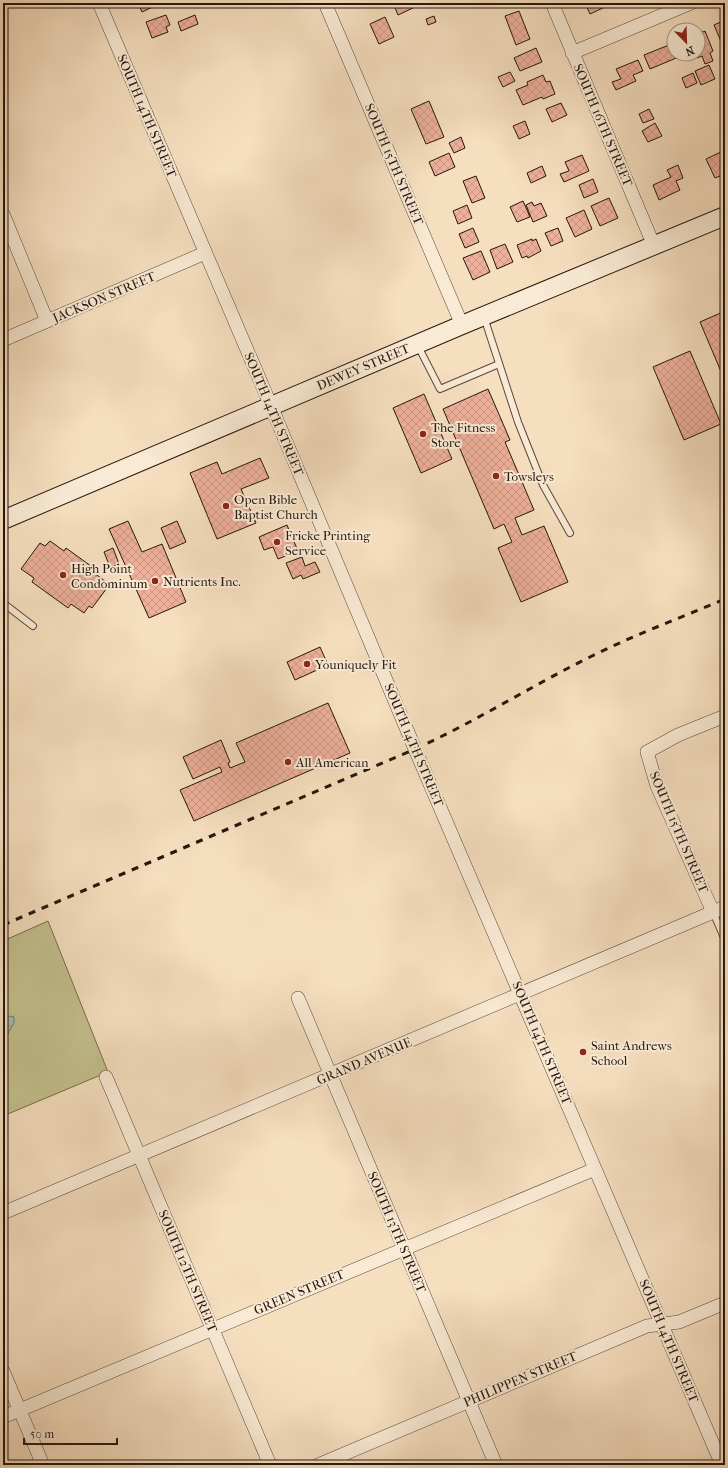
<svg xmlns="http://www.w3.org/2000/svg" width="728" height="1468" font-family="'IM FELL French Canon',serif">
<defs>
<pattern id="water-waves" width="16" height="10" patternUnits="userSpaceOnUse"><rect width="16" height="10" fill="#9ebcb8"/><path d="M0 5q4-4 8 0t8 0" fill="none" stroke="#88a19d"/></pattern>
<pattern id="building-cross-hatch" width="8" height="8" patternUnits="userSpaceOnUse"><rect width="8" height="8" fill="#eeb09b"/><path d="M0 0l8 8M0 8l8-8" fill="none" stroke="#cc9784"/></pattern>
</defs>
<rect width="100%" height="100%" fill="#f6dfbf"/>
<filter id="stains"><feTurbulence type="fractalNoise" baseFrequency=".005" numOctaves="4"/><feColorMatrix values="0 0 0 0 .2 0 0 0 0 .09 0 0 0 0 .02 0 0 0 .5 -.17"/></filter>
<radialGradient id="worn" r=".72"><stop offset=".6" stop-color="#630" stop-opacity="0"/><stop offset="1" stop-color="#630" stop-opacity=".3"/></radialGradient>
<path fill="#c3c08d" stroke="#746b4d" d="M48,921L108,1072L3,1116V941Z"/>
<path fill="url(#water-waves)" stroke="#6e7a74" d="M10,1016L14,1017V1023L3,1042V1021Z"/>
<g fill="url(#building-cross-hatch)" stroke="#25160d">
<path d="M138,3H158L159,4L142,12Z"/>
<path d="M393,3H411L413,8L398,15Z"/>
<path d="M585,3H603L605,7L590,14Z"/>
<path d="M519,11L530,39L516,45L505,16Z"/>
<path d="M166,15L170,25L166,27L168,32L152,38L146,22Z"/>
<path d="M195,15L198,24L181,31L178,22Z"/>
<path d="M434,16L436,22L428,25L426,19Z"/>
<path d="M385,17L394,37L379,44L370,24Z"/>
<path d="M725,20V45L723,46L714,25Z"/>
<path d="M705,31L713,51L710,53L713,61L705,64L702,56L697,58L695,54H698V34Z"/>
<path d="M674,43V54H680L681,56L650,69L644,55Z"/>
<path d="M536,48L542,62L520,71L514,58Z"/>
<path d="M638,60L643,71L633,75L636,81L616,90L612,82L621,79L616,69Z"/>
<path d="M709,65L715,79L701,85L695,71Z"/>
<path d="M510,72L515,81L503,87L498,77Z"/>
<path d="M693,73L697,83L686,88L682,78Z"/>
<path d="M543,75L546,82L550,81L555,94L543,99L542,97L523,105L516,90L528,85L527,82Z"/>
<path d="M429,101L444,137L426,144L411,109Z"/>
<path d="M561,103L567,115L552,122L546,109Z"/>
<path d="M649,109L654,119L643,123L639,114Z"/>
<path d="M525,121L530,134L519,139L513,126Z"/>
<path d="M655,123L662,136L648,142L642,131Z"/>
<path d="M461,137L465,148L454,153L449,143Z"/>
<path d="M725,150V174L715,178L706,159Z"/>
<path d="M449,153L455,167L435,176L429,162Z"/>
<path d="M582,155L589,171L564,182L560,174L569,171L565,162Z"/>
<path d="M678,165L683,178L676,181L680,190L659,200L653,185L671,177L667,170Z"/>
<path d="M542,166L546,176L531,183L527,173Z"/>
<path d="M476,176L485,198L472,203L463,181Z"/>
<path d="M593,179L598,192L584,198L579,185Z"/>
<path d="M609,198L618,218L600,226L591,206Z"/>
<path d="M523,201L530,217L517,222L510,207Z"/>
<path d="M532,202L534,206L541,203L547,216L533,222L526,205Z"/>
<path d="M467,205L472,218L458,224L453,211Z"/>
<path d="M584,210L592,229L575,237L566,218Z"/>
<path d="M473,228L479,242L465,248L459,234Z"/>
<path d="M558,228L563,241L551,246L545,233Z"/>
<path d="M532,239V241L536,239L541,251L528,258L527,256L522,258L517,245Z"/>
<path d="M505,244L513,262L497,269L490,250Z"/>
<path d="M481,251L490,272L473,280L463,258Z"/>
<path d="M725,311V381L700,322Z"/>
<path d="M690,351L721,424L684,440L653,367Z"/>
<path d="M488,389L510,440L505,442L534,510L515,518L522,535L544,526L568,582L521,602L498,548L512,542L504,524L494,529L443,409Z"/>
<path d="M424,394L452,459L421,473L393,408Z"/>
<path d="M260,458L269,478L241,489L256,523L217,539L190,473L217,462L222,474Z"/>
<path d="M128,521L142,552L162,544L186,602L149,618L109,529Z"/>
<path d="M177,521L186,542L170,549L161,528Z"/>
<path d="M287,525L298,551L278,559L273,547L264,550L259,537Z"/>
<path d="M50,541L64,551L66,548L95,569L93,572L106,582L103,586L107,588L92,608L89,606L84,613L71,604L68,608L32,582L34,578L21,569L40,543L45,546Z"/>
<path d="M113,548L119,564L110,567L104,552Z"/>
<path d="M302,557L305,566L315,562L320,572L303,579L301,575L293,579L286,563Z"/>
<path d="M320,647L328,665L295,680L287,662Z"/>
<path d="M328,703L350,753L194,821L180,790L222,772L220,767L193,779L183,757L221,740L230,762L228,763L230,768L245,762L236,743Z"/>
</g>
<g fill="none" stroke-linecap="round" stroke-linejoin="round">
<g stroke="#59483a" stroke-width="8">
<g id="lane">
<path d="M484,317L518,422L543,485L570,533"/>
<path d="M418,346L440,389L499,364"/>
<path d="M3,603L33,626"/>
<path d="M713,912L725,940"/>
</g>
</g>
<g stroke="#59483a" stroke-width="14">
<g id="street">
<path d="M99,3L271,406L415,749L722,1465"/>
<path d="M325,3L462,325"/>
<path d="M552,3L654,246"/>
<path d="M572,53L691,3"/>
<path d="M3,214L47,321"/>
<path d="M3,340L205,253"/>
<path d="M713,912L657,786L647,752L678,735L725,716"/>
<path d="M298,998L496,1465"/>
<path d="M106,1077L270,1465"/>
<path d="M3,1213L725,907"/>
<path d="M3,1371L43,1465"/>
<path d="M3,1417L595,1169"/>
<path d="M318,1465L647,1326L679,1322L725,1303"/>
</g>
</g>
<g stroke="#25160d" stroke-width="20">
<path id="secondary" d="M3,520L462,325L725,216"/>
</g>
<use href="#lane" stroke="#f9ead5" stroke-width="6"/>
<use href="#street" stroke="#f9ead5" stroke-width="13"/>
<use href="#secondary" stroke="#f9ead5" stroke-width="18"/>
<path stroke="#25160d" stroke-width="3" stroke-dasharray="7 7" stroke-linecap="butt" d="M3,925L415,749C475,722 531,686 590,657C634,635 680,618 725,599"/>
</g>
<g fill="#8f2418" stroke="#f9ead5" stroke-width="1.5">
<circle cx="423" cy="434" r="4"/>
<circle cx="496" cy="476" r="4"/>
<circle cx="226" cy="506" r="4"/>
<circle cx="277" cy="542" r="4"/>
<circle cx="63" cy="575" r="4"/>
<circle cx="155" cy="581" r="4"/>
<circle cx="307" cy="664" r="4"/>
<circle cx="288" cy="762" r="4"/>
<circle cx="583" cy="1052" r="4"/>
</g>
<g text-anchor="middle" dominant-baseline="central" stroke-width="4" stroke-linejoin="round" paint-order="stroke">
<g font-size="13" fill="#25160d" stroke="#f9ead5">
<text transform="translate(147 116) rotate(67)">SOUTH 14TH STREET</text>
<text transform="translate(603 125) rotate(67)">SOUTH 16TH STREET</text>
<text transform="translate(394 164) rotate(67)">SOUTH 15TH STREET</text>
<text transform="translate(104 297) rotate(-23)">JACKSON STREET</text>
<text transform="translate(363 367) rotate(-23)">DEWEY STREET</text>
<text transform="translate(274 414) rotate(67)">SOUTH 14TH STREET</text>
<text transform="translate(414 745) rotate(67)">SOUTH 14TH STREET</text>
<text transform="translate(679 832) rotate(67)">SOUTH 15TH STREET</text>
<text transform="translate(542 1043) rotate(67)">SOUTH 14TH STREET</text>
<text transform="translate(364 1061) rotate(-23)">GRAND AVENUE</text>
<text transform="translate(397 1232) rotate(67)">SOUTH 13TH STREET</text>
<text transform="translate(188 1271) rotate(67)">SOUTH 12TH STREET</text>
<text transform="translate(299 1292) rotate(-23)">GREEN STREET</text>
<text transform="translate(669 1341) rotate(67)">SOUTH 14TH STREET</text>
<text transform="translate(520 1379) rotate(-23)">PHILIPPEN STREET</text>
</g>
<g font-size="13" fill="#25160d" stroke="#f9ead5" text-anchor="start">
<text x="431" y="427">The Fitness<tspan x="431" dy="15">Store</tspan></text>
<text x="504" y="476">Towsleys</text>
<text x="234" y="499">Open Bible<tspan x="234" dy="15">Baptist Church</tspan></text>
<text x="285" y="535">Fricke Printing<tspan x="285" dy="15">Service</tspan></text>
<text x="71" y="568">High Point<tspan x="71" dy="15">Condominum</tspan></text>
<text x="163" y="581">Nutrients Inc.</text>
<text x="315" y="664">Youniquely Fit</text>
<text x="296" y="762">All American</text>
<text x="591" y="1045">Saint Andrews<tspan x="591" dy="15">School</tspan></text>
</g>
</g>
<rect width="728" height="1468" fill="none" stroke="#f6dfbf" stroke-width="16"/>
<rect x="4" y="4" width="720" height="1460" fill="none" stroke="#25160d" stroke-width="2"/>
<rect x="8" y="8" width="712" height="1452" fill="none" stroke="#25160d"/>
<g transform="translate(686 42) rotate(157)"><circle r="19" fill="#f9ead5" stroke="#a49585"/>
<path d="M0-3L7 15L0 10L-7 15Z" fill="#8f2418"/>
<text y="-6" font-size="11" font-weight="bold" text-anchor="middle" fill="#25160d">N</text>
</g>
<path d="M24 1438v6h93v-6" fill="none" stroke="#25160d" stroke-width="2"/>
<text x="30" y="1438" font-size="12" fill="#25160d" stroke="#f9ead5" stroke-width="3" paint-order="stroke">50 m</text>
<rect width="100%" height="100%" filter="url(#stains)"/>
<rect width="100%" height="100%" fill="url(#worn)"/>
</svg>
